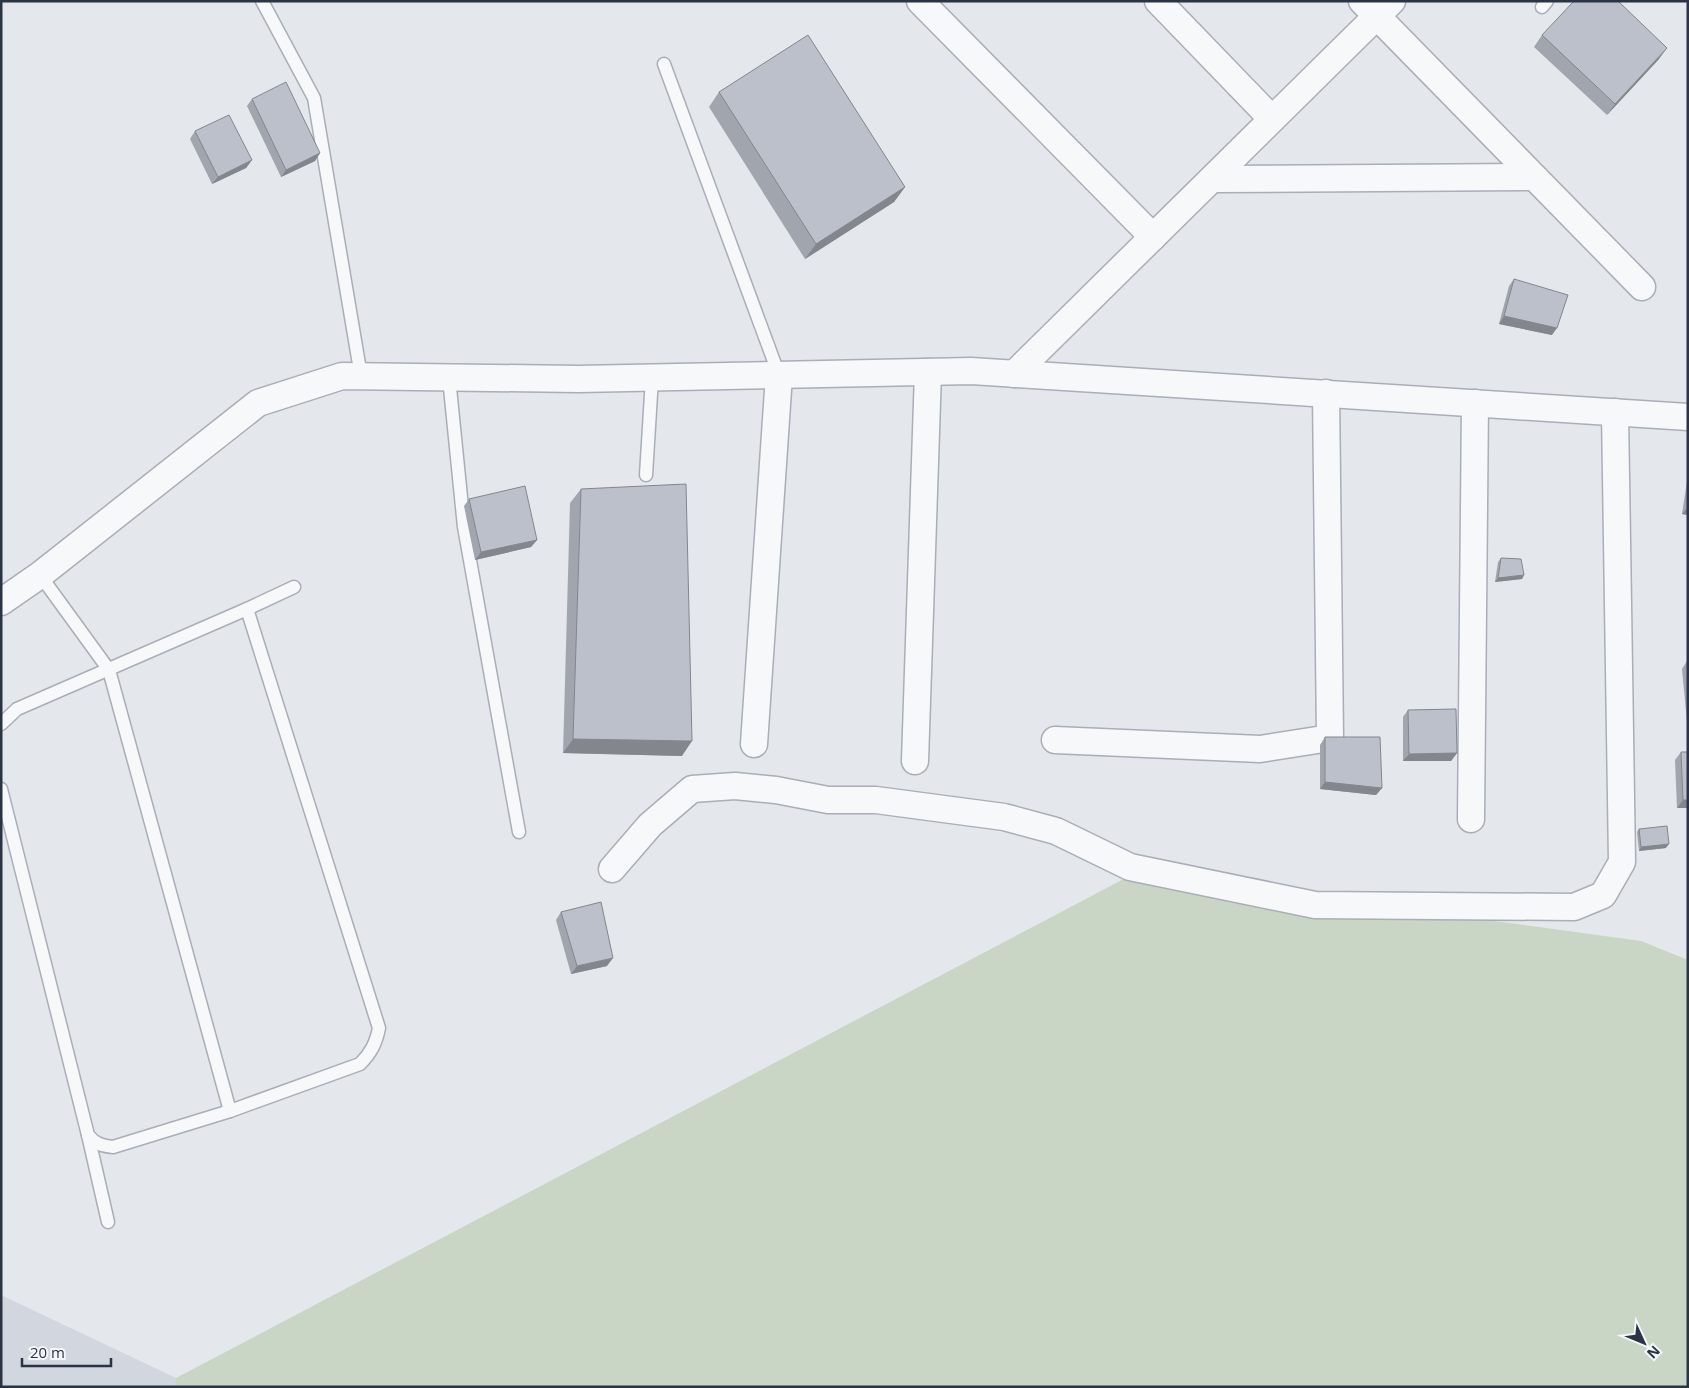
<svg xmlns="http://www.w3.org/2000/svg" width="1689" height="1388" font-family="'Open Sans',sans-serif">
<rect width="100%" height="100%" fill="#e4e7ec"/>
<path fill="#d2d6de" d="M1,1295L176,1378V1387H1Z"/>
<path fill="#c9d6c5" d="M1137,872L1641,941L1688,960V1387H176V1378Z"/>
<g fill="none" stroke-linecap="round" stroke-linejoin="round">
<g stroke="#a9aeb7" stroke-width="15">
<g id="service">
<path d="M262,1L314,98L361,376"/>
<path d="M1542,7L1547,1"/>
<path d="M664,64L779,375"/>
<path d="M449,378L464,527L519,832"/>
<path d="M646,475L652,378"/>
<path d="M40,575L109,670L230,1111"/>
<path d="M1,724L17,709L247,609L294,587"/>
<path d="M1,789L88,1135C95,1144 103,1146 113,1147L230,1111L360,1064C371,1053 376,1043 379,1028L247,609"/>
<path d="M88,1135L108,1222"/>
</g>
</g>
<g stroke="#a9aeb7" stroke-width="29">
<g id="minor">
<path d="M920,1L1153,237"/>
<path d="M1158,1L1272,119"/>
<path d="M1362,1L1642,287"/>
<path d="M1212,179L1534,177"/>
<path d="M1014,374L1392,1"/>
<path d="M1,602L40,575L258,403L342,376L578,379L971,371L1688,417"/>
<path d="M1055,740L1260,749L1330,738L1326,393"/>
<path d="M754,744L779,375"/>
<path d="M915,761L928,372"/>
<path d="M1471,819L1475,403"/>
<path d="M612,869L650,825L692,789L735,786L776,790L828,800H876L1004,817L1056,831L1130,867L1315,905L1574,907L1603,895L1622,862L1615,412"/>
</g>
</g>
<use href="#service" stroke="#f7f8fa" stroke-width="12"/>
<use href="#minor" stroke="#f7f8fa" stroke-width="26"/>
</g>
<g fill="#a1a5ae">
<path d="M1542,35L1659,59L1607,115L1534,47Z"/>
<path d="M719,92L905,187L894,202L805,259L709,107Z"/>
<path d="M252,99L320,153L315,161L281,177L247,106Z"/>
<path d="M195,131L252,160L246,168L212,184L190,139Z"/>
<path d="M1514,279L1552,335L1499,324L1509,286Z"/>
<path d="M1688,475V515L1682,514Z"/>
<path d="M581,489L682,756L563,753L570,503Z"/>
<path d="M469,499L537,540L531,547L475,560L464,506Z"/>
<path d="M1501,558L1524,575L1522,579L1495,582L1498,562Z"/>
<path d="M1687,661L1688,722H1687L1682,669Z"/>
<path d="M1408,710L1457,753L1451,761H1403V717Z"/>
<path d="M1325,737L1382,788L1376,795L1320,789V745Z"/>
<path d="M1681,752L1688,808H1677L1675,760Z"/>
<path d="M1639,829L1666,848L1639,851L1637,832Z"/>
<path d="M561,912L607,966L571,974L556,920Z"/>
</g>
<g fill="#83868d">
<path d="M1667,48L1659,59L1607,115L1615,104Z"/>
<path d="M320,153L315,161L281,177L286,170Z"/>
<path d="M252,160L246,168L212,184L218,177Z"/>
<path d="M905,187L894,202L805,259L816,244Z"/>
<path d="M1504,316L1557,328L1552,335L1499,324Z"/>
<path d="M1688,507V515L1682,514Z"/>
<path d="M537,540L531,547L475,560L481,552Z"/>
<path d="M1524,575L1522,579L1495,582L1498,578Z"/>
<path d="M573,739L692,741L682,756L563,753Z"/>
<path d="M1457,753L1451,761H1403L1409,754Z"/>
<path d="M1325,782L1382,788L1376,795L1320,789Z"/>
<path d="M1683,800H1688V808H1677Z"/>
<path d="M1669,844L1666,848L1639,851L1641,847Z"/>
<path d="M613,958L607,966L571,974L577,966Z"/>
</g>
<g fill="#bbc0ca" stroke="#83868d">
<path d="M1574,1H1618L1667,48L1615,104L1542,35Z"/>
<path d="M808,35L905,187L816,244L719,92Z"/>
<path d="M286,82L320,153L286,170L252,99Z"/>
<path d="M229,115L252,160L218,177L195,131Z"/>
<path d="M1514,279L1568,295L1557,328L1504,316Z"/>
<path d="M686,484L692,741L573,739L581,489Z"/>
<path d="M525,486L537,540L481,552L469,499Z"/>
<path d="M1501,558L1521,559L1524,575L1498,578Z"/>
<path d="M1456,709L1457,753L1409,754L1408,710Z"/>
<path d="M1325,737H1380L1382,788L1325,782Z"/>
<path d="M1681,752H1688V800H1683Z"/>
<path d="M1667,826L1669,844L1641,847L1639,829Z"/>
<path d="M601,902L613,958L577,966L561,912Z"/>
</g>
<rect width="1689" height="1388" fill="none" stroke="#2b3445" stroke-width="5"/>
<g transform="translate(1644 1343) rotate(134)" stroke="#f4f6f9" stroke-width="4" paint-order="stroke">
<path d="M0-4L9 19L0 12L-9 19Z" fill="#2b3445"/>
<text y="-8" font-size="14" font-weight="bold" text-anchor="middle" fill="#2b3445">N</text>
</g>
<path d="M22 1358v8h89v-8" fill="none" stroke="#2b3445" stroke-width="2.5"/>
<text x="30" y="1358" font-size="15" fill="#2b3445" stroke="#f4f6f9" stroke-width="4" paint-order="stroke">20 m</text>
</svg>
